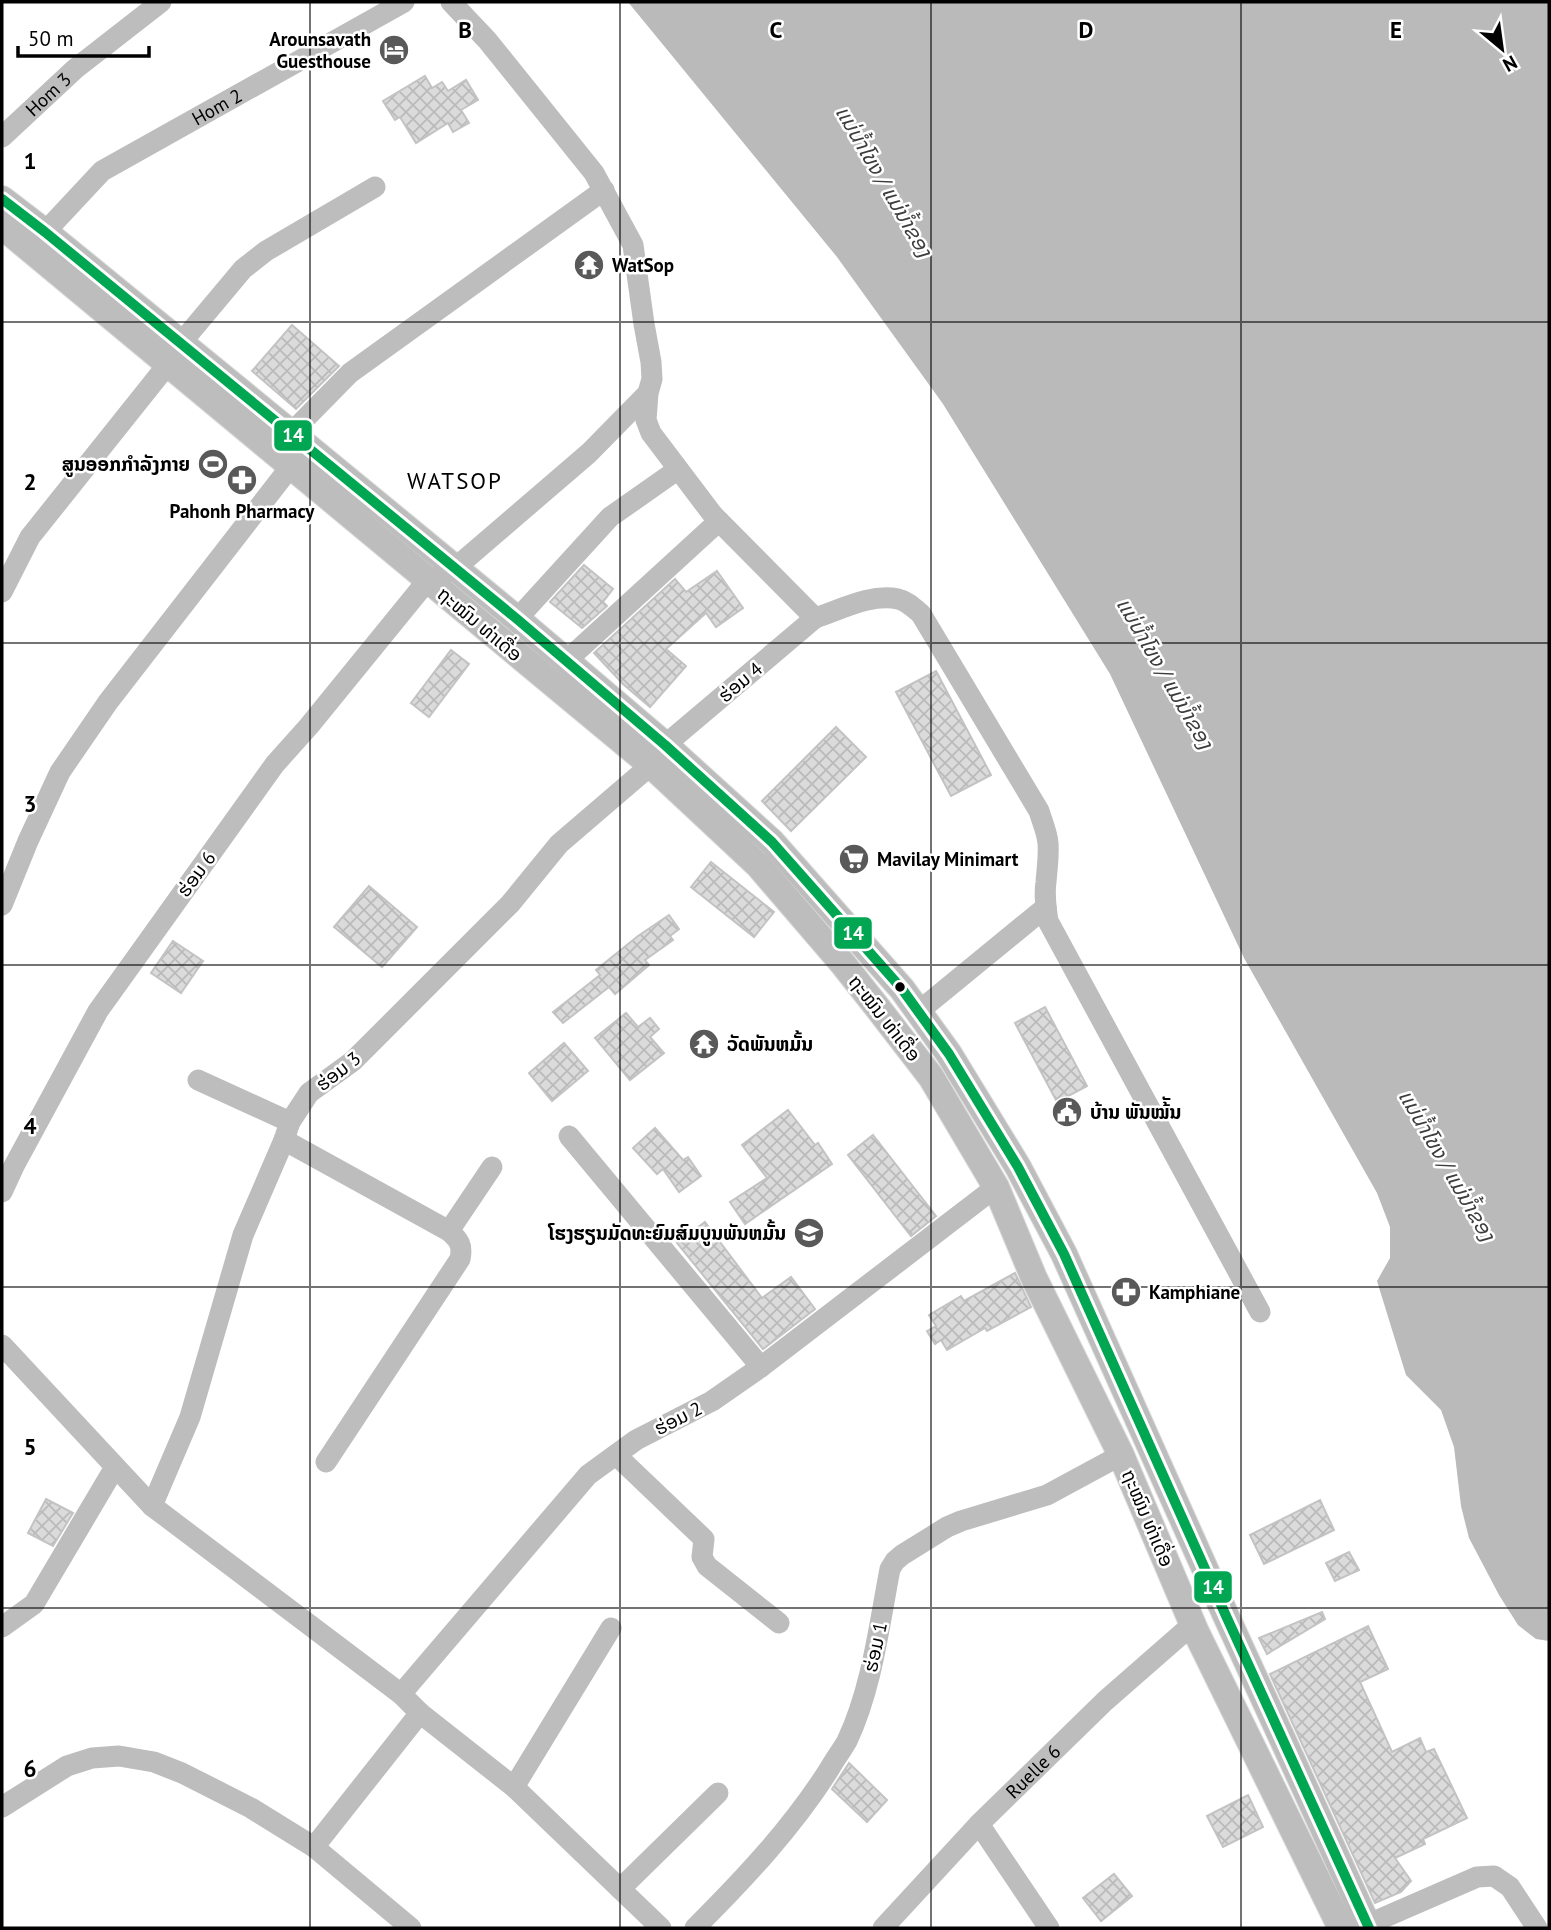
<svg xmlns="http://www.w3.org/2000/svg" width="1551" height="1930" font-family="'PT Sans','Noto Sans Lao','Noto Sans Thai',sans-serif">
<defs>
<pattern id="building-cross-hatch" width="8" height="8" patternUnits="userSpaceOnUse" patternTransform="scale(1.75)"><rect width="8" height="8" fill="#dbdbdb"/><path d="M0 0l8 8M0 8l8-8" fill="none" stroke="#bababa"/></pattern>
</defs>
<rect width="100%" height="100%" fill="#fff"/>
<path fill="#bababa" d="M628,2H1549V1641L1536,1639L1518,1625L1499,1595L1469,1538L1461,1506L1454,1447L1441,1410L1406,1375L1377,1281L1390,1258V1227L1377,1193L1244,958L1110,674L943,404L837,257Z"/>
<g fill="url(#building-cross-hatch)" stroke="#c3c3c3" stroke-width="2">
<path d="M425,76L432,88L442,82L448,91L466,80L478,100L461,110L469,123L453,132L448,123L416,143L400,117L395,120L383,101Z"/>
<path d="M292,325L339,366L296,409L252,371Z"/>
<path d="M584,565L613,589L603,602L607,606L582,628L550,602Z"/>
<path d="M717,571L743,608L716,627L706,613L666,649L686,666L650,707L623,684L594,653L675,579L686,592Z"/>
<path d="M451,650L469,664L429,717L411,703Z"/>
<path d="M936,671L991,775L951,796L896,692Z"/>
<path d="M836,727L866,757L791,831L762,801Z"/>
<path d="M711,862L774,912L754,937L691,887Z"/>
<path d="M369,886L417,927L382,967L334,927Z"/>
<path d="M669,915L679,929L670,936L673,940L645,960L649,965L615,994L609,987L563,1023L553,1012L600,975L596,970L638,936Z"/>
<path d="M173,941L203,961L181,993L151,973Z"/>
<path d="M1045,1007L1087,1086L1057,1102L1015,1023Z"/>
<path d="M626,1013L638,1027L650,1018L659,1029L650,1037L664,1053L630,1080L595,1038Z"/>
<path d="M564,1043L588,1071L552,1101L529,1073Z"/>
<path d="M788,1110L815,1145L818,1143L832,1164L745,1224L730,1202L767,1178L742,1145Z"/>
<path d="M655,1128L683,1160L688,1157L701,1176L679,1192L663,1169L657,1174L633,1148Z"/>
<path d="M873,1135L936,1216L911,1236L848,1155Z"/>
<path d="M705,1222L762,1298L791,1277L815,1309L763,1349L677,1243Z"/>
<path d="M1015,1273L1031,1307L987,1331L985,1328L947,1350L941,1340L935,1344L927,1331L936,1326L929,1315L961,1296L964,1301Z"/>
<path d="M46,1499L73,1513L53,1546L28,1533Z"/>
<path d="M1320,1500L1334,1530L1264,1564L1250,1535Z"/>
<path d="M1349,1552L1359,1570L1335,1581L1326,1563Z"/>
<path d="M1322,1612L1325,1619L1267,1654L1259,1638Z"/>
<path d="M1368,1626L1388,1669L1360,1682L1392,1752L1420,1738L1426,1752L1434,1749L1467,1818L1423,1839L1425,1844L1395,1858L1411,1881L1401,1892L1375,1903L1270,1674Z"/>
<path d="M849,1763L887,1800L867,1822L832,1789Z"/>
<path d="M1248,1795L1263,1827L1223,1847L1207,1816Z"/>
<path d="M1114,1874L1132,1896L1101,1921L1083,1898Z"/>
</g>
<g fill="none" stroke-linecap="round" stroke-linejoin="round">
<g stroke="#dbdbdb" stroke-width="28">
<g id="major">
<path d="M2,199L45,232L291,433L517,619L665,745L772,842L902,989L949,1054L1018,1167L1064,1254L1227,1618L1369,1928"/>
<path d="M2,226L651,765L758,865L843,964L877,1007L931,1077L996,1187L1034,1278L1121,1455L1196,1632L1341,1928"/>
</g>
</g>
<g stroke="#bdbdbd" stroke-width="21">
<path d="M451,2L487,40L594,173L633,245L644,324L651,362L652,379L648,393L646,420L651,433L713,515L815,618C840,610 871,593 898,599C907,601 914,608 921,614L1039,811C1042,821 1047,832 1048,843C1049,856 1047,869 1046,882C1044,895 1046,908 1048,921L1260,1312"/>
<path id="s1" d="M2,137L75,69L161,2"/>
<path id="s2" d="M45,232L102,171L404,2"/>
<path d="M181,343L243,269L266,251L375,187"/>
<path d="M291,433L350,373L604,190"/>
<path d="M2,592L30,537L168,364"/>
<path d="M517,619L610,517L677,470"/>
<path d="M566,661L719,521"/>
<path d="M665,745L815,618"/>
<path d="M2,905L28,841L60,772L108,702L291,466"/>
<path d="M919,1011L1046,907"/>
<path d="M198,1080L290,1122"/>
<path d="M569,1136L761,1367"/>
<path d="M284,1140L449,1231C459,1240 463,1245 460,1259L326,1462"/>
<path d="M2,1192L14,1166L98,1011L275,764L309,726L427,581L454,569L589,453L648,393"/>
<path d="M449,1231L492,1167"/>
<path d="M2,1345L152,1506L401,1694L420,1713L514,1787L661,1928"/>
<path d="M616,1455L704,1539L702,1557L707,1566L779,1623"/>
<path d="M152,1506L190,1417L243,1235L284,1140L290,1122L309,1093L353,1061L510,904L559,844L651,765"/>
<path d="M2,1627L34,1604L115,1467"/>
<path d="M401,1694L588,1475L636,1440L712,1401L761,1367L996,1187"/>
<path d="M514,1787L611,1628"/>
<path d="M2,1807L67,1766L92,1758L119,1756L154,1762L182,1773L251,1808L314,1847L411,1928"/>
<path d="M979,1824L1049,1928"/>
<path d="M314,1847L420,1713"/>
<path d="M620,1889L718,1793"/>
<path d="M695,1928C744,1879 793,1827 830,1768C835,1759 842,1750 847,1741C872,1688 879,1626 890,1569L895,1561L902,1555L947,1527L961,1521L1047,1495L1121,1455"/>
<path id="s3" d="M883,1928L979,1824L1105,1701L1193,1624"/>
<path d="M1360,1928L1477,1877L1494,1876L1510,1887L1537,1928"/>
</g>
<use href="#major" stroke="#bdbdbd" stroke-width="26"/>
<g stroke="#fff" stroke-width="16">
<path id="bus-1" d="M2,199L45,232L517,619L665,745L772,842L902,989L949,1054L1018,1167L1064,1254L1227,1618L1369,1928"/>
</g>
<use href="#bus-1" stroke="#00a651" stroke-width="10"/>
</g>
<path fill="none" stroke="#000" stroke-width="2" stroke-opacity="0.55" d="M310,2V1928M620,2V1928M931,2V1928M1241,2V1928M2,322H1549M2,643H1549M2,965H1549M2,1287H1549M2,1608H1549"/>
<defs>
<g id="hotel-disc" transform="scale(1.575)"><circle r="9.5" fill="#595959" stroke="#fff"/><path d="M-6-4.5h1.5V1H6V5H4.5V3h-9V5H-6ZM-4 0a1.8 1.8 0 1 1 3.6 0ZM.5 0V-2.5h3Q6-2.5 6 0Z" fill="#fff"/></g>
<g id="temple-disc" transform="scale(1.575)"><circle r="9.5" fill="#595959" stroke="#fff"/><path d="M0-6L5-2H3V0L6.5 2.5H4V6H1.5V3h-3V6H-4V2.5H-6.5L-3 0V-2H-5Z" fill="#fff"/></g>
<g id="stadium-disc" transform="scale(1.575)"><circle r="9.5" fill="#595959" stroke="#fff"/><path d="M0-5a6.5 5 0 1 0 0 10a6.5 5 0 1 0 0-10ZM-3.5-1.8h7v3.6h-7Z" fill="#fff"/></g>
<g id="pharmacy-disc" transform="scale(1.575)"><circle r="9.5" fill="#595959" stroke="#fff"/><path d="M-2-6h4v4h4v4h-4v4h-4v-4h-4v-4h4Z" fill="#fff"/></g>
<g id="supermarket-disc" transform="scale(1.575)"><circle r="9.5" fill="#595959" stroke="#fff"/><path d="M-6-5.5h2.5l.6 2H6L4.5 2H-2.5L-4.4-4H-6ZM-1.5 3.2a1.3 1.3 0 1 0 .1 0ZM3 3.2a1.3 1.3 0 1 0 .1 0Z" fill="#fff"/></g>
<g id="civic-disc" transform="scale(1.575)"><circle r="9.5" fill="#595959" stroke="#fff"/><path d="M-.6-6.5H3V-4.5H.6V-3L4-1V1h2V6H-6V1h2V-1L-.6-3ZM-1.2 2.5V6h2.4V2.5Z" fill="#fff"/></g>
<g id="school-disc" transform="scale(1.575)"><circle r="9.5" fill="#595959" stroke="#fff"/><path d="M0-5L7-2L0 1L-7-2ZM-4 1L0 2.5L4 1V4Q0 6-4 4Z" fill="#fff"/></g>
</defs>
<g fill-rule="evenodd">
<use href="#hotel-disc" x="394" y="50"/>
<use href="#temple-disc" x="589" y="265"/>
<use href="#stadium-disc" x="213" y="464"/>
<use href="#pharmacy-disc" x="242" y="480"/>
<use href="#supermarket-disc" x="854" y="859"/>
<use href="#temple-disc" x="704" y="1044"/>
<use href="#civic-disc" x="1067" y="1112"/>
<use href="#school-disc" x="809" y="1233"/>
<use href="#pharmacy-disc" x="1126" y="1292"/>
</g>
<circle fill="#000" stroke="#fff" stroke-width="2.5" cx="900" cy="987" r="6"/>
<g text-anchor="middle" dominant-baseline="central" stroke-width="5" stroke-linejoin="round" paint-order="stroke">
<g font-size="19" font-weight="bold" fill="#000" stroke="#fff" text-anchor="start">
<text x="371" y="39" text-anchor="end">Arounsavath<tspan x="371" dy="22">Guesthouse</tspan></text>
<text x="612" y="265">WatSop</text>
<text x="190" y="464" text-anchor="end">ສູນອອກກຳລັງກາຍ</text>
<text x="242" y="511" text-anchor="middle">Pahonh Pharmacy</text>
<text x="877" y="859">Mavilay Minimart</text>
<text x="727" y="1044">ວັດພັນຫມັ້ນ</text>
<text x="1090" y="1112">ບ້ານ ພັນໝ້ັນ</text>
<text x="786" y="1233" text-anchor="end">ໂຮງຮຽນມັດທະຍົມສົມບູນພັນຫມັ້ນ</text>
<text x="1149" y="1292">Kamphiane</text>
</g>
<g font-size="19" fill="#000" stroke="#fff">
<text stroke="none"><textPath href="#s1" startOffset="63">Hom 3</textPath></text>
<text stroke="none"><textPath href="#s2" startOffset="215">Hom 2</textPath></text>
<text transform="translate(480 624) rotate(40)">ຖະໝົນ ທ່າເດື່ອ</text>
<text transform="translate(740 682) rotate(-40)">ຮ່ອມ 4</text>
<text transform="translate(196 874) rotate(-54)">ຮ່ອມ 6</text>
<text transform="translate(885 1018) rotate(52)">ຖະໝົນ ທ່າເດື່ອ</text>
<text transform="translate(338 1071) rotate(-38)">ຮ່ອມ 3</text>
<text transform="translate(678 1418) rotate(-27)">ຮ່ອມ 2</text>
<text transform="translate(1148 1518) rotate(67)">ຖະໝົນ ທ່າເດື່ອ</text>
<text transform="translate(875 1647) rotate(-78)">ຮ່ອມ 1</text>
<text stroke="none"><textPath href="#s3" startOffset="217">Ruelle 6</textPath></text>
</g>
<g font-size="21" font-style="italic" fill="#3d3d3d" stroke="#fff">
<text transform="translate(884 181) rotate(60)">แม่น้ำโขง / ແມ່ນ້ຳຂອງ</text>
<text transform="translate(1165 673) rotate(60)">แม่น้ำโขง / ແມ່ນ້ຳຂອງ</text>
<text transform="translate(1447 1165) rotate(60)">แม่น้ำโขง / ແມ່ນ້ຳຂອງ</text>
</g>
<g font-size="23" letter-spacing="2" fill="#000" stroke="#fff">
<text x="455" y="480">WATSOP</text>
</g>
</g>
<g font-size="23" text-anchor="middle" font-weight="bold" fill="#000" stroke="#fff" stroke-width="5" stroke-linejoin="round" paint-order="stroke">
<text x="465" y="38">B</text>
<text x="776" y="38">C</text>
<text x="1086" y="38">D</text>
<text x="1396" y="38">E</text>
<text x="30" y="169">1</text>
<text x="30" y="490">2</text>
<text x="30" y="812">3</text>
<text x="30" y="1134">4</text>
<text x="30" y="1455">5</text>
<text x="30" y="1777">6</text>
</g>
<g stroke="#fff" stroke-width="2.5">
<rect x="273" y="419" width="40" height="33" rx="7" fill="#00a651"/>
<rect x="833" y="916" width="40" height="34" rx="7" fill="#00a651"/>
<rect x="1193" y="1570" width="40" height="34" rx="7" fill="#00a651"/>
</g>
<g font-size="19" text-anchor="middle" font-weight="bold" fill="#fff">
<text x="293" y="442">14</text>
<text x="853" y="940">14</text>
<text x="1213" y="1594">14</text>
</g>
<rect width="1551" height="1930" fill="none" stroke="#000000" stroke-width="7"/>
<g transform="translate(1502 49) rotate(151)" stroke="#ffffff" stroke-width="5" paint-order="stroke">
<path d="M0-5L12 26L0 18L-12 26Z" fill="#000000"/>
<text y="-10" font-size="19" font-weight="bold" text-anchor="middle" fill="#000000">N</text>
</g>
<path d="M18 46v10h131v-10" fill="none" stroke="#000000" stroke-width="3.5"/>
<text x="28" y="46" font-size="21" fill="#000000" stroke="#ffffff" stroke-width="5" paint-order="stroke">50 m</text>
</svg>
